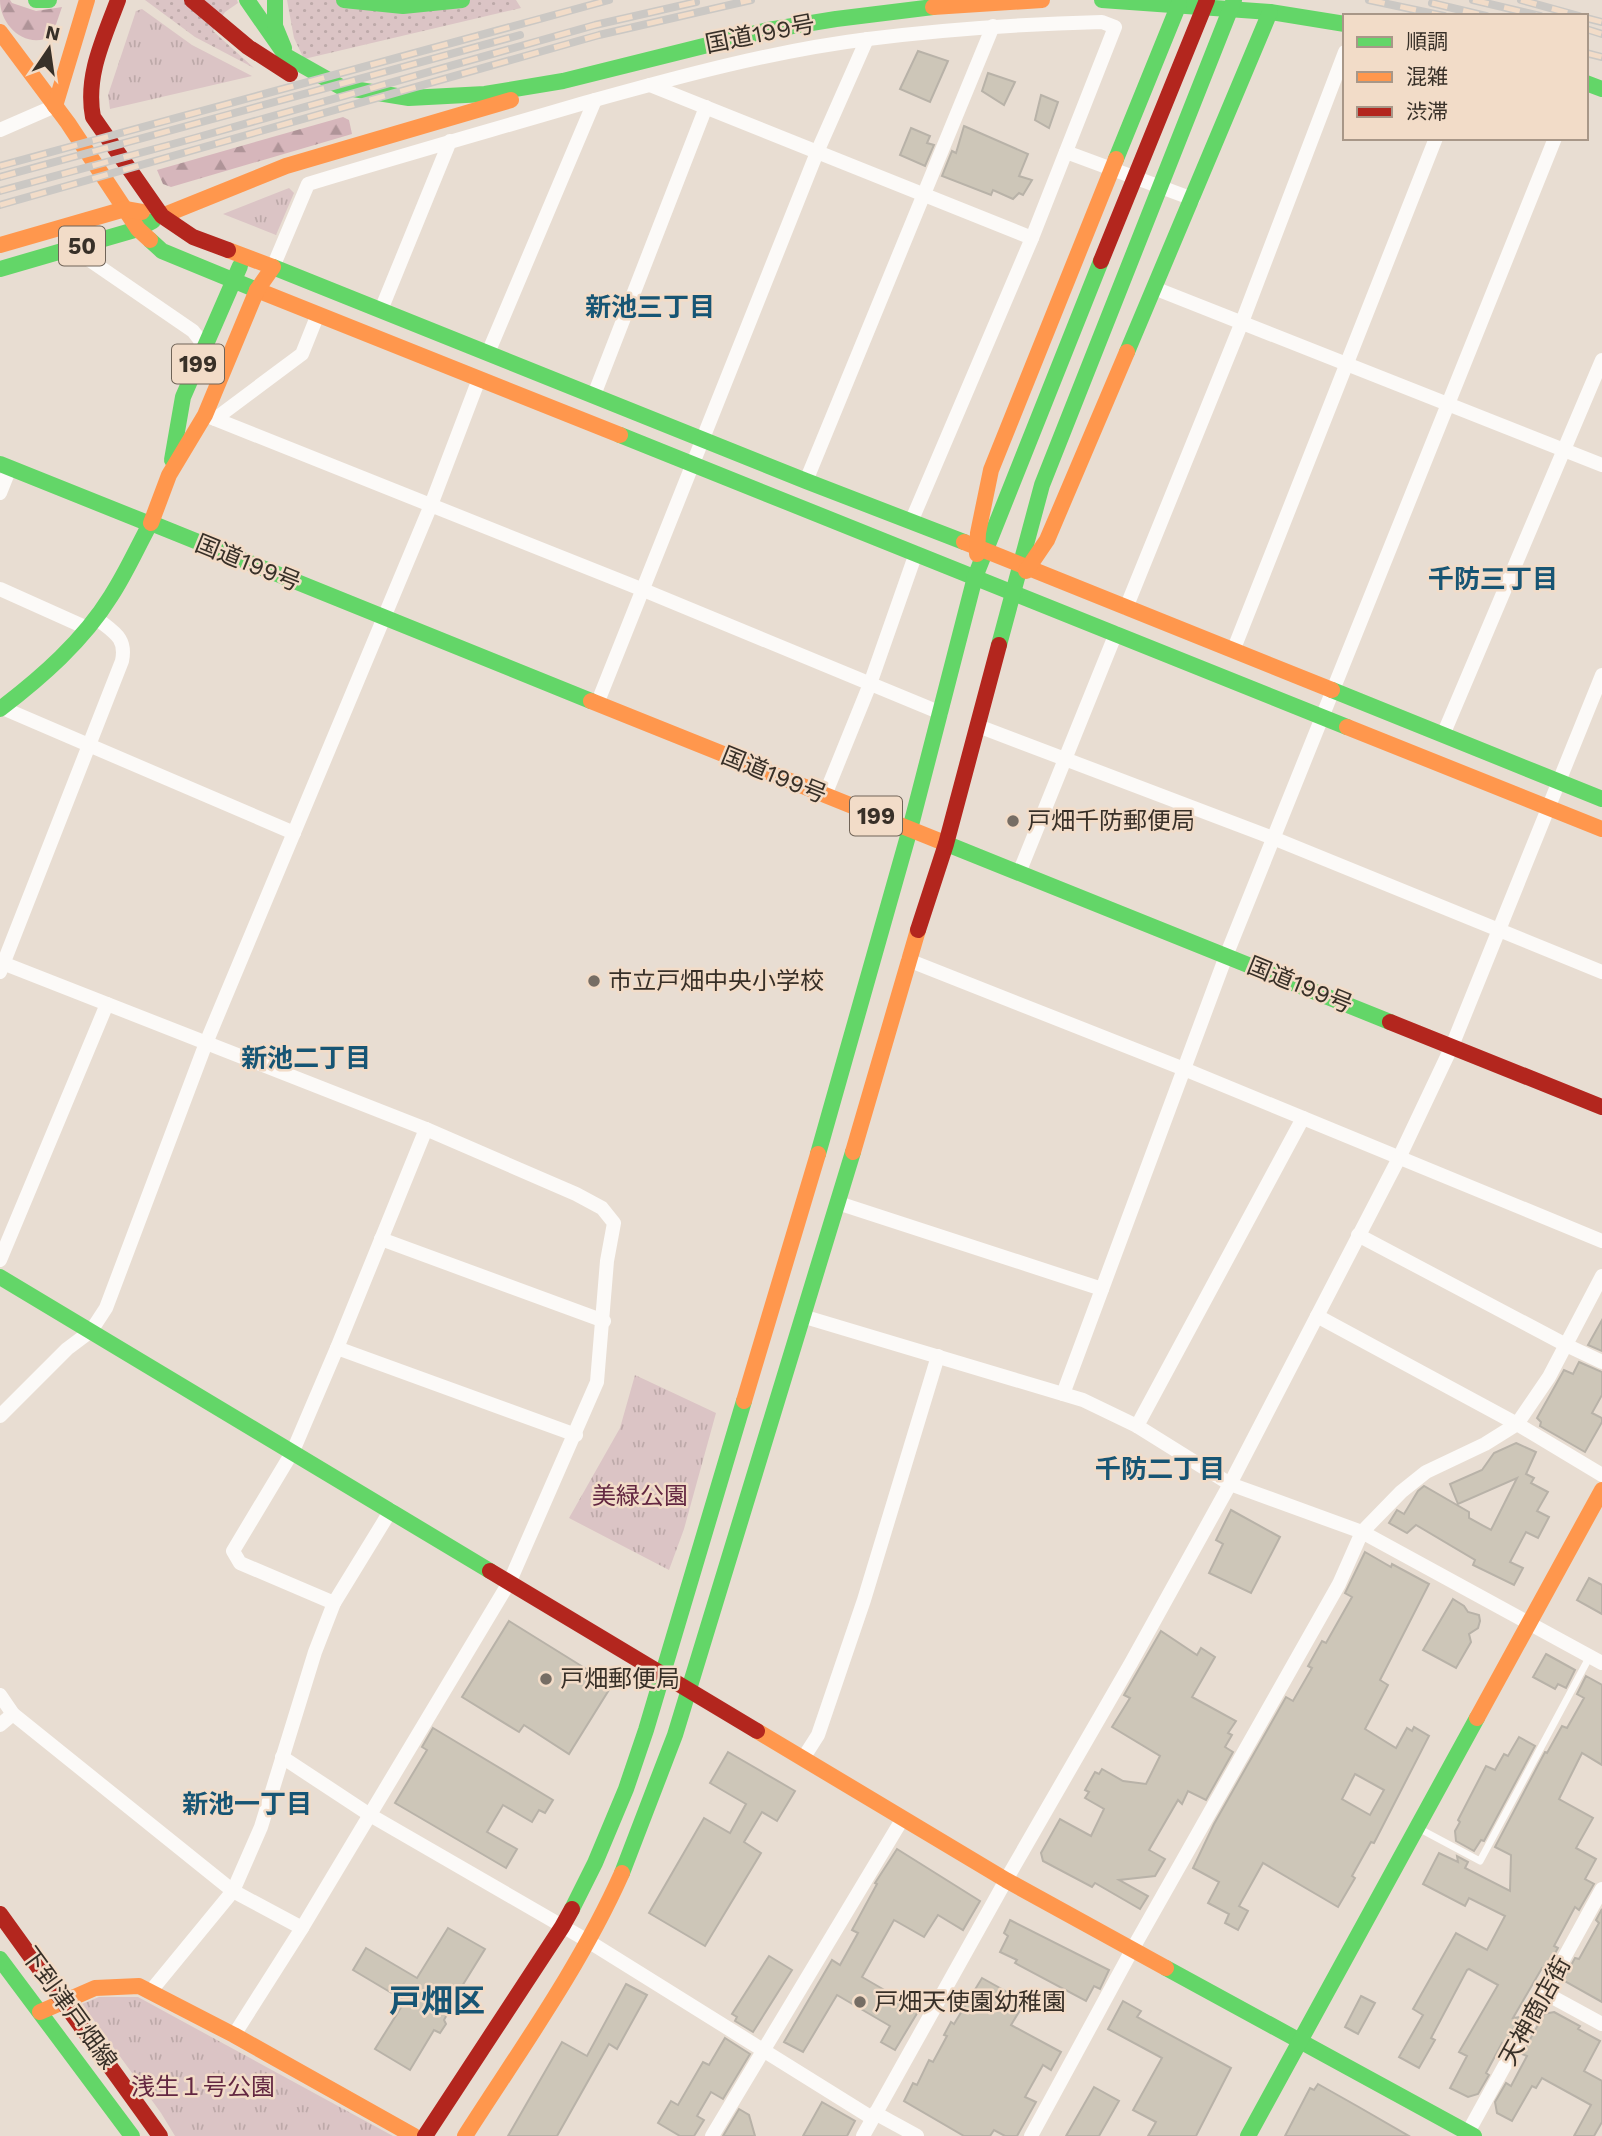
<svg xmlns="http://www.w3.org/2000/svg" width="1602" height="2136" font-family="'Work Sans','Noto Sans JP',sans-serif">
<defs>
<pattern id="grass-dots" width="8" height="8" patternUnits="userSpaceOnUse" patternTransform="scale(1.75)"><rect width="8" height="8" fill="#dbc4c5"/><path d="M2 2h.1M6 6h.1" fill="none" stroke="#bda9a9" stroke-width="1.8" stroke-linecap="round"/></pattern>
<pattern id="forest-firs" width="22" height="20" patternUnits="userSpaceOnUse" patternTransform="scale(1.75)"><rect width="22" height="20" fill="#d6b6bb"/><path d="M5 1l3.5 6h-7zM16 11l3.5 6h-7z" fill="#af9498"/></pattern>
<pattern id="park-tufts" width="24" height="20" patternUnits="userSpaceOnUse" patternTransform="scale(1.75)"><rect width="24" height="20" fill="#dbc4c5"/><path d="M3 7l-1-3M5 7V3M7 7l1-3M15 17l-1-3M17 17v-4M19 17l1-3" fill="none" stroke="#bda9a9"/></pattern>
</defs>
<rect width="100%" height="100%" fill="#e8ddd2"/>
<g fill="url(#grass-dots)">
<path d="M145,0H237L238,3L225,12L213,31L254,68L195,37Z"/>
<path d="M287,0H516L521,8L304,59L294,38Z"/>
</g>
<g fill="url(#forest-firs)">
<path d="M0,0H10L12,3L36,11L62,7L52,36C26,50 0,26 0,0Z"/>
<path d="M343,117L349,120L352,134L171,187L163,184L157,170Z"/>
</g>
<g fill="url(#park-tufts)">
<path d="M142,9L192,45L252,76L110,109L108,95L136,11Z"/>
<path d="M289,188L294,193L276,235L223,214Z"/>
<path d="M635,1375L716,1413L684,1529L669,1570L569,1518L620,1428Z"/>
<path d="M99,1997H138L393,2136H175L161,2113L82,2004Z"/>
</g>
<g fill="#cdc6b8" stroke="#b8b2a8" stroke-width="2" fill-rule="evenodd">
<path d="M918,51L948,61L930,102L900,89Z"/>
<path d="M988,73L1015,82L1004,105L982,91Z"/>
<path d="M1041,95L1058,102L1049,128L1035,120Z"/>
<path d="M964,126L1028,154L1019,176L1032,180L1023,195L1019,193L1013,199L993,190L991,195L942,176L952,151L956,153Z"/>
<path d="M911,128L930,136L927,143L934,145L925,166L900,155Z"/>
<path d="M1602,1320V1351L1588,1345Z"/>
<path d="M1579,1362L1602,1372V1395L1592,1413L1602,1418V1422L1585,1452L1540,1426L1541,1422L1537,1418L1564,1370L1573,1374Z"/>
<path d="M1516,1443L1536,1452L1526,1474L1534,1478L1531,1483L1548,1492L1537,1511L1549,1517L1538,1538L1526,1532L1510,1562L1523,1568L1514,1585L1473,1565L1475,1560L1416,1525L1407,1533L1389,1523L1397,1510L1404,1514L1418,1491L1424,1486L1469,1512V1518L1491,1530L1517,1478L1458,1504L1450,1484L1482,1470L1494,1453Z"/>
<path d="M1231,1510L1280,1537L1251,1593L1209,1573L1223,1544L1216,1540Z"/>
<path d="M1365,1552L1391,1567L1392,1564L1429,1584L1380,1680L1388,1685L1365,1729L1396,1748L1407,1728L1412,1731L1414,1727L1429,1736L1374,1843L1371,1842L1352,1876L1355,1878L1338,1907L1263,1863L1239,1906L1248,1911L1238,1930L1225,1923L1229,1914L1208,1903L1219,1882L1193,1868L1214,1824L1286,1697L1293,1701L1312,1668L1308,1666L1322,1641L1326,1643L1352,1597L1345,1593ZM1355,1774L1384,1790L1370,1815L1342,1799Z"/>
<path d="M1589,1578L1602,1585V1614L1577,1600Z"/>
<path d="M1453,1599L1464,1606L1468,1612L1479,1615L1480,1621L1478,1628L1469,1634L1471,1642L1456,1668L1423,1650Z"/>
<path d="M509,1621L612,1685L569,1754L524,1725L519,1732L462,1697Z"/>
<path d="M1161,1631L1197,1655L1201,1648L1215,1657L1192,1697L1236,1721L1228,1733L1232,1735L1225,1747L1233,1752L1206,1800L1188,1791L1182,1804L1178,1800L1149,1850L1165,1859L1155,1876L1119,1880L1148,1896L1140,1909L1095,1883L1092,1887L1043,1861L1041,1853L1060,1819L1091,1836L1104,1809L1085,1798L1089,1792L1085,1790L1095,1772L1099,1774L1102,1769L1123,1781L1146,1784L1160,1756L1112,1727L1130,1698L1124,1695Z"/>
<path d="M1546,1654L1575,1670L1566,1688L1558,1684L1555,1689L1533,1677Z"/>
<path d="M1586,1676L1602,1685V1765L1582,1753L1559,1799L1593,1818L1576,1848L1596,1859L1585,1879L1594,1884L1579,1910L1575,1907L1554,1946L1558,1948L1546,1970L1542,1968L1513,2018L1520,2017L1505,2045L1502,2043L1486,2073L1489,2075L1478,2094L1468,2097L1450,2088L1467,2056L1459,2052L1498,1985L1469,1969L1467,1970L1431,2038L1435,2040L1419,2068L1399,2057L1423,2015L1413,2009L1456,1933L1487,1950L1505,1916L1469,1898L1465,1906L1423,1884L1439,1853L1458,1862L1457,1856L1468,1862L1465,1868L1510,1891L1511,1855L1495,1847L1545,1752L1547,1753L1562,1726L1567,1728L1584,1698L1577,1694Z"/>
<path d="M433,1728L553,1800L545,1813L539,1810L532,1822L503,1805L487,1832L517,1849L506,1868L395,1803L427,1750L422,1747Z"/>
<path d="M1519,1737L1535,1746L1484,1841L1481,1840L1474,1851L1456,1841L1455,1831L1460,1822L1458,1820L1486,1766L1495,1770L1504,1754L1508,1756Z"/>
<path d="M728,1752L795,1791L777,1821L762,1812L744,1842L761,1853L705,1946L649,1913L704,1818L730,1833L746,1804L710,1783Z"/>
<path d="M897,1849L980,1901L963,1930L938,1915L924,1937L894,1920L862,1977L919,2010L895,2050L881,2042L890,2026L837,1995L803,2052L784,2042L832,1960L840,1965L858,1933L852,1930L877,1884L875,1883Z"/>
<path d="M1602,1909V2002L1563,1980L1575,1958L1579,1959L1599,1923L1596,1920Z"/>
<path d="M1010,1920L1109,1970L1100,1989L1094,1986L1086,2001L1015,1963L1017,1960L1000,1952L1008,1936L1004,1933Z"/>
<path d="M448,1928L485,1949L459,1991L463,1994L457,2003L452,2005L444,2020L446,2024L440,2033L434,2030L410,2070L375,2049L405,2001L353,1970L366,1948L417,1978Z"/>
<path d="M769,1956L792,1970L753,2032L735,2021L737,2017L732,2014Z"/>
<path d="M982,1978L1025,2002L1011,2025L1061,2052L1051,2070L1043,2065L1025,2097L1036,2102L1017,2136H1005L994,2130L990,2136H964L904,2101L913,2083L917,2085L929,2060L933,2062L947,2036L944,2035L951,2022L954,2024Z"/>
<path d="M626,1984L647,1995L617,2049L609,2044L557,2136H508L562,2042L587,2056Z"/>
<path d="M1361,1996L1375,2003L1358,2034L1345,2027Z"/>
<path d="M1123,2001L1141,2011L1137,2017L1231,2068L1196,2136H1148L1156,2122L1133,2110L1162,2058L1108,2029Z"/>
<path d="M1554,2012L1580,2026L1578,2029L1600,2041L1584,2071L1602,2081V2122L1594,2136H1574L1591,2105L1542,2078L1536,2088L1532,2086L1512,2121L1497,2113L1495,2102L1506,2083L1511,2086L1527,2056L1522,2054L1544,2014Z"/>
<path d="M725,2038L750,2054L723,2099L711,2092L697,2116L704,2120L694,2136H680L658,2123L671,2101L678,2105L703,2062L709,2065Z"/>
<path d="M1318,2084L1357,2106L1409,2136H1285L1310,2088L1314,2090Z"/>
<path d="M1094,2087L1119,2101L1099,2136H1066Z"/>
<path d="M822,2102L855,2121L847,2136H803Z"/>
<path d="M739,2109L749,2115L755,2136H723Z"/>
</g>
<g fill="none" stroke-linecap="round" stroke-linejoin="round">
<path stroke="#fcfaf8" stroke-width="7" d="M1420,1829L1480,1861L1590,1656"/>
<g stroke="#fcfaf8" stroke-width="14">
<path d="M650,85L1032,238"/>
<path d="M0,130L55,106"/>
<path d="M1066,152L1193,199"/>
<path d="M72,248L193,331L200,340L202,352"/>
<path d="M273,267L308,184C400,156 492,130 584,103C677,77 772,51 868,39C946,29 1023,24 1102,22L1115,27L1032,238L911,522"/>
<path d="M1154,288L1602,465"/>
<path d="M381,310L450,141"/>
<path d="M488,353L595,100"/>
<path d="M594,395L706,107"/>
<path d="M205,415L641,589L941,713"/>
<path d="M215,419L302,354L318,314"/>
<path d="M806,481L993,26"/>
<path d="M0,493L10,468"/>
<path d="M0,589L87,628"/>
<path d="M1126,608L1242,322L1345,52"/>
<path d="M1233,651L1436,138"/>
<path d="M597,704L818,150L867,39"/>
<path d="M0,707L294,833"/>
<path d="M978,726L1273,838L1602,972"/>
<path d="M1443,735L1602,360"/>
<path d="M825,795L870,684L916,553"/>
<path d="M1019,873L1116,633"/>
<path d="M908,960L1184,1069L1602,1241"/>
<path d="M0,962L426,1129L576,1194L602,1208L614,1223L607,1261L597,1382L510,1581L302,1928L234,2035"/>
<path d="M0,972L122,661C127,637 113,632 96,618"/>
<path d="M838,1203L1102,1289"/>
<path d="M1358,1235L1566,1345L1602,1362"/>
<path d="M381,1239L604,1321"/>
<path d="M0,1260L107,1004"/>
<path d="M802,1316L1083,1400L1137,1426L1230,1484L1362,1532L1602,1663"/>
<path d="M1317,1316L1517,1424L1602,1475"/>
<path d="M337,1348L576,1435"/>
<path d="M1063,1394L1226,956L1555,138"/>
<path d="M0,1416L67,1349L91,1331L106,1308L206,1043L431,505L479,379"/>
<path d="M1137,1426L1303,1118"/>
<path d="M334,1603L240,1563L233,1551L293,1451L337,1348L426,1129"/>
<path d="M0,1695L13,1714L233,1891L302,1928"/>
<path d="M0,1725L13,1714"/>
<path d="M282,1757L370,1815L588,1941L872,2118"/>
<path d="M804,1757L818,1735L864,1600L938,1356"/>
<path d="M150,1992L233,1891L261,1827L315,1652L334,1603L391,1510"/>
<path d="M1545,1993L1602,2024"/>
<path d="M875,2113L917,2136"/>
<path d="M712,2136L903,1818"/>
<path d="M863,2136L1006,1880L1131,1663L1230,1484L1399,1158L1452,1046L1602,675"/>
<path d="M1031,2136L1132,1950L1339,1584L1362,1532L1401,1492L1426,1472L1485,1444L1517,1424L1549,1377L1602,1276"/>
<path d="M1466,2136L1602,1889"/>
</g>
<g stroke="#63d668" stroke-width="16">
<path d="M36,0H49"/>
<path d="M247,0L286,56L341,87L409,98L485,94L563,81L768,30L836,19L933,7"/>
<path d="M275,0V26L284,48"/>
<path d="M344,0L403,6L462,0"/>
<path d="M1102,0L1270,12L1345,24"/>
<path d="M1586,83L1602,89"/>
<path d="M1116,159L1179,4"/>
<path d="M150,240L162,251L257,290"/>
<path d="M273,267L806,481L964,542"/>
<path d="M0,269L138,229L153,221"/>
<path d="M1127,352L1270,12"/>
<path d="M620,435L1347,727"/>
<path d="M172,460L183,397L240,266"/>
<path d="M0,464L150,524C137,548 126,573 111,596C83,641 42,677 0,709"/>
<path d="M151,523L591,701"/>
<path d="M999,645L1042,485L1234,0"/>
<path d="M1332,690L1602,799"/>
<path d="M942,842L1390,1022"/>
<path d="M818,1154L910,829L975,577L1101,261"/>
<path d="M0,1277L490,1571"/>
<path d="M622,1873L675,1735L853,1152"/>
<path d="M572,1909L595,1863L626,1789L646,1730L744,1401"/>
<path d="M0,1959L132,2136"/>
<path d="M1166,1968L1474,2136"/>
<path d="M1248,2136L1477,1718"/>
</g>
<g stroke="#ff974d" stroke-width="16">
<path d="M933,7L1042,0"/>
<path d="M0,32L68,123L138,229L150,240"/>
<path d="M55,106L87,0"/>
<path d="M162,216L286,166L511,100"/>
<path d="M0,245L125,209L142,212"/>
<path d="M257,290L620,435"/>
<path d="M151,523L169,475L205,415L257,290L273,267L228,250"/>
<path d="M964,542L1332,690"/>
<path d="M977,554L978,533L991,470L1116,159"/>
<path d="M1026,571L1047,540L1127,352"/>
<path d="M591,701L942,842"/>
<path d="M1347,727L1602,829"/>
<path d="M853,1152L918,930"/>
<path d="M744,1401L818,1154"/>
<path d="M1477,1718L1602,1490"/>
<path d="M757,1731L1006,1880L1166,1968"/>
<path d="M40,2012L95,1988L139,1986L234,2035L414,2136"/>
<path d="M465,2136C520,2050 580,1967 622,1873"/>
</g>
<g stroke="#b3261e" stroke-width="16">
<path d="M118,0C104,38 85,76 93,117L162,216L193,237L228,250"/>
<path d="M192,0L248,47L290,74"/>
<path d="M1101,261L1207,0"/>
<path d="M918,930L946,844L999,645"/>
<path d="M1390,1022L1602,1107"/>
<path d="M490,1571L757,1731"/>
<path d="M0,1914L160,2136"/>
<path d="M425,2136L562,1927L572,1909"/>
</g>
<g stroke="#cbc8c4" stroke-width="8">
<g id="rail">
<path d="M1369,0L1444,16"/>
<path d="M1473,0L1540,16"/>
<path d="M1521,0L1579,16"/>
<path d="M1432,3L1486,16"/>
<path d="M1586,18L1602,22"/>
<path d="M1586,29L1602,34"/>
<path d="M1586,53L1602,57"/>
<path d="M0,166L609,0"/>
<path d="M0,177L520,35"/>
<path d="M0,191L195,138L595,25L696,2"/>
<path d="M0,205L599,35L751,0"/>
</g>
</g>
<use href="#rail" stroke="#f2dcc8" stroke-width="5" stroke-dasharray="16" stroke-linecap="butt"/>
</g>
<g fill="#766d64" stroke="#f2dcc8" stroke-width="2.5">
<circle cx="1013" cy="821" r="7"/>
<circle cx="594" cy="981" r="7"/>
<circle cx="546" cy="1679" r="7"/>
<circle cx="860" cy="2002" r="7"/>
</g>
<g text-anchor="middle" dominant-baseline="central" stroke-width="5" stroke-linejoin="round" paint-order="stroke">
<g fill="#f2dcc8" stroke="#706458" stroke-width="2">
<rect x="59" y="226.5" width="46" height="39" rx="5"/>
<rect x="172" y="344.5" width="52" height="39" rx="5"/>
<rect x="850" y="796.5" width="52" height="39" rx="5"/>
</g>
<g font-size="23" font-weight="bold" fill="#383028">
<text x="82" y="246">50</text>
<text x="198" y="364">199</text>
<text x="876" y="816">199</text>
</g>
<g font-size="24" fill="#383028" stroke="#f2dcc8">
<text transform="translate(760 34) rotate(-11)">国道199号</text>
<text transform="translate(248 563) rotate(22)">国道199号</text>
<text transform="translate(774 775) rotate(22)">国道199号</text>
<text transform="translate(1300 985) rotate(22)">国道199号</text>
<text transform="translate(69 2008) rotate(54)">下到津戸畑線</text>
<text transform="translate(1535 2011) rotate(-61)">天神商店街</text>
</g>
<g font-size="24" fill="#383028" stroke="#f2dcc8" text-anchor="start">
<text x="1027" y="821">戸畑千防郵便局</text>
<text x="608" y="981">市立戸畑中央小学校</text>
<text x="560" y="1679">戸畑郵便局</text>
<text x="874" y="2002">戸畑天使園幼稚園</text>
</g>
<g font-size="24" fill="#632741" stroke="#f2dcc8">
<text x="640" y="1496">美緑公園</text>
<text x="203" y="2087">浅生１号公園</text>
</g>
<g font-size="26" font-weight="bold" fill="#175574" stroke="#f2dcc8">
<text x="650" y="307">新池三丁目</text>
<text x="1493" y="579">千防三丁目</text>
<text x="306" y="1058">新池二丁目</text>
<text x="1160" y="1469">千防二丁目</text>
<text x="247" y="1804">新池一丁目</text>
</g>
<g font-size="32" font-weight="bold" fill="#175574" stroke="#f2dcc8">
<text x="437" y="2001">戸畑区</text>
</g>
</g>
<rect x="1343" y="14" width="245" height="126" fill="#f2dcc8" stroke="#a89788" stroke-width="2"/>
<rect x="1357" y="37" width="35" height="10" fill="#63d668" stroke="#a89788" stroke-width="2"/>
<text x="1406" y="49" font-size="21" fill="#383028">順調</text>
<rect x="1357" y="72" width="35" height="10" fill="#ff974d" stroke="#a89788" stroke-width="2"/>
<text x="1406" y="84" font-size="21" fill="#383028">混雑</text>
<rect x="1357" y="107" width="35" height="10" fill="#b3261e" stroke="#a89788" stroke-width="2"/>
<text x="1406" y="119" font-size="21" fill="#383028">渋滞</text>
<g transform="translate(49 49) rotate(13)" stroke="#f2dcc8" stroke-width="5" paint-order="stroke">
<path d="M0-5L12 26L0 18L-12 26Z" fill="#383028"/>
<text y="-10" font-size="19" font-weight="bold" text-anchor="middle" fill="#383028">N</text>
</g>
</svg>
